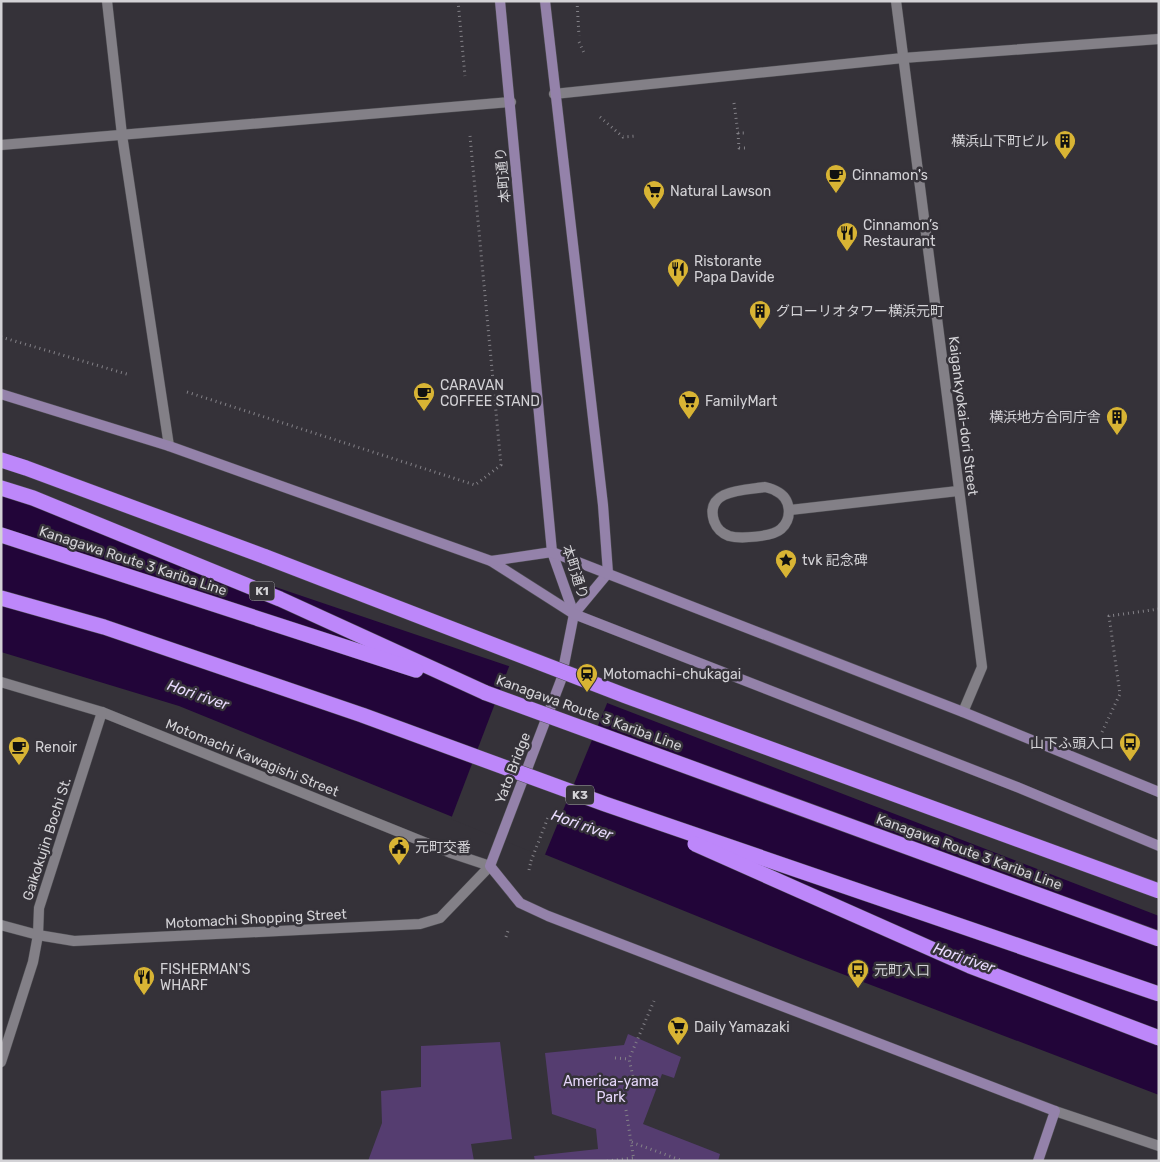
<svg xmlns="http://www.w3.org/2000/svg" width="1160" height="1162" font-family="Rubik,'Noto Sans JP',sans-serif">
<rect width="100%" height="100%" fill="#353239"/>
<g fill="#553d70">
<path d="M628,1034L681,1057L674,1078L662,1074L643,1124L720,1154L718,1161H535L534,1156L598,1149L596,1129L552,1114L545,1053L624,1045Z"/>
<path d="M500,1042L512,1139L471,1144L474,1161H368L382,1123L381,1091L421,1087V1046Z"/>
</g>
<path fill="#220539" d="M1,491L154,546L532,674L1159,916V1095L803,959L179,706L1,652Z"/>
<path fill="#353239" d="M510,664L608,701L544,857L451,819Z"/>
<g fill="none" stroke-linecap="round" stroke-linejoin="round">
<g stroke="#4f4e53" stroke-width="11">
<g id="lane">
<path d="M765,487C769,488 773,489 776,491C791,498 793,518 781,529C772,537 740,539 729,536C721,533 717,529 714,521C704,489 746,490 765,487Z"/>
<path d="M790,510L958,491"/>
</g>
</g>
<g stroke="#4f4e53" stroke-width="11">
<g id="street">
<path d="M107,1L122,135L169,446"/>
<path d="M896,1L982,667L963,712"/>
<path d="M554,94L903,58L1159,39"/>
<path d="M1,145L511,102"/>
<path d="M1,682L102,712L451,853L490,866L440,918L420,924L74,941L38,935L1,925"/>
<path d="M1,1062L33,962L38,935L39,908L102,712"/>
<path d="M1055,1111L1159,1146"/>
</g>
</g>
<g stroke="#4f4e53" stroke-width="11">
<g id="secondary">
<path d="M500,1L552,552L574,614"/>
<path d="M545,1L603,505L608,573L574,614L561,680L490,866L520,903L548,916L1055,1111L1038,1161"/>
<path d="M1,394L169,446L491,561L574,614L1017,787L1159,846"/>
<path d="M491,561L552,552L963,712L1159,792"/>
</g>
</g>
<g stroke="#4f4e53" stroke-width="16">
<g id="highway">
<path d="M1,460L26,468L266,557"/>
<path d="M1,488L33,498L280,599L486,693"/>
<path d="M1,535L416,670"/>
</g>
</g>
<g stroke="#838187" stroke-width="3" stroke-dasharray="1 4" stroke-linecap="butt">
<path d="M458,1L465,76"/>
<path d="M577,1L579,36"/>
<path d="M579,42L585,55"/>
<path d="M734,103L738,133H746"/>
<path d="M600,117L623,137L637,136"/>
<path d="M738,133L739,148H748"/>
<path d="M1,337L130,375"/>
<path d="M187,392L475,485L501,465L470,136"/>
<path d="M1102,732L1120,694L1109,616L1159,609"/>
<path d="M529,870L531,861"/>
<path d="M506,937L509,928"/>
<path d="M615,1058L629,1059"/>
<path d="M634,1081L629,1059L654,1001"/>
<path d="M626,1110L631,1142"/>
<path d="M607,1161L633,1158"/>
<path d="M634,1161L631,1142L683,1161"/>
</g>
<use href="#lane" stroke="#838087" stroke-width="10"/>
<use href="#street" stroke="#838087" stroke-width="10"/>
<use href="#secondary" stroke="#9482aa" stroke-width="10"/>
<use href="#highway" stroke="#bd87fa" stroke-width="15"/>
<g stroke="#4f4e53" stroke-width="16" stroke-linecap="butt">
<g id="highway-bridge">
<path d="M266,557L626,696L1159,891"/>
<path d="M1,598L104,627L362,715L605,804L1159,994"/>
<path d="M486,693L1159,939"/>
<path d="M695,844L970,966L1159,1038"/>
</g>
</g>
<path stroke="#838187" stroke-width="3" stroke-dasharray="1 4" stroke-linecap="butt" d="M531,861L549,815"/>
<use href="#highway-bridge" stroke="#bd87fa" stroke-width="15"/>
</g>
<defs>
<g id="building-pin" transform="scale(1.125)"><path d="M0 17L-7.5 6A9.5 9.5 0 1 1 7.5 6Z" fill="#d8b434" stroke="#353239"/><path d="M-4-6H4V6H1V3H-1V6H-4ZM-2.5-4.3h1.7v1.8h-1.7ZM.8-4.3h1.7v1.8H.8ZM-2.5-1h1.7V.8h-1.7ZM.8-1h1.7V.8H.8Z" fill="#111"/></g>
<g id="cafe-pin" transform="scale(1.125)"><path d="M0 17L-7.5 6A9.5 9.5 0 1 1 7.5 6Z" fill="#d8b434" stroke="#353239"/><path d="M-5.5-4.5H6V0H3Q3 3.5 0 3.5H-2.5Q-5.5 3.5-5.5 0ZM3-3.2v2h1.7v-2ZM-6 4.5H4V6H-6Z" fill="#111"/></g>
<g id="supermarket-pin" transform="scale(1.125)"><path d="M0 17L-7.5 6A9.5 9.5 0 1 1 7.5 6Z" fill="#d8b434" stroke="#353239"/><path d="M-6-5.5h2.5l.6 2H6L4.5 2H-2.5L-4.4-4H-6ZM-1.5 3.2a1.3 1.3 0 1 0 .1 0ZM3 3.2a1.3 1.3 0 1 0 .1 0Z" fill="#111"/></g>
<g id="restaurant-pin" transform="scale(1.125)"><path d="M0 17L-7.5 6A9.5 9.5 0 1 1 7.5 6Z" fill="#d8b434" stroke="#353239"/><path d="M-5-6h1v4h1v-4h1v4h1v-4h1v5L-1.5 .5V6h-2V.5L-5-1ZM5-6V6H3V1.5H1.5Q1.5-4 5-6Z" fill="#111"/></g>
<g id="sight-pin" transform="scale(1.125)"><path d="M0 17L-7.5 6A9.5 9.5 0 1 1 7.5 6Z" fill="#d8b434" stroke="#353239"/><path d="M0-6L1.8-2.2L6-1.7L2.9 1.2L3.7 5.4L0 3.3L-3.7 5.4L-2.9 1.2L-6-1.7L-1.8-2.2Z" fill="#111"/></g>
<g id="station-pin" transform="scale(1.125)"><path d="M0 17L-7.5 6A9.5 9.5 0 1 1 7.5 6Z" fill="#d8b434" stroke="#353239"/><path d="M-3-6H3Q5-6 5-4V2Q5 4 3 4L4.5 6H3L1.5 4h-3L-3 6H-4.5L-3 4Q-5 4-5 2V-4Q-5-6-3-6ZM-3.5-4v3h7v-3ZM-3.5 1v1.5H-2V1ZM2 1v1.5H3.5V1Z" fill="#111"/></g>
<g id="bus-pin" transform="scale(1.125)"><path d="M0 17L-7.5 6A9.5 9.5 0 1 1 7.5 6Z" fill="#d8b434" stroke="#353239"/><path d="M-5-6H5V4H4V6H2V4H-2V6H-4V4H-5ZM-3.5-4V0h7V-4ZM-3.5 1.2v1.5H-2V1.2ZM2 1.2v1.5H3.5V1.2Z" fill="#111"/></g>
<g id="civic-pin" transform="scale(1.125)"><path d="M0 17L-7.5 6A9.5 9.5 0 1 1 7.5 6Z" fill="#d8b434" stroke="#353239"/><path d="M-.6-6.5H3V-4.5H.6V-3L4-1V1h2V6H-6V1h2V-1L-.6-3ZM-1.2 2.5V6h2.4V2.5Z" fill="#111"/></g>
</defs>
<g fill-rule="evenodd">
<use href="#building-pin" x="1065" y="141"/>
<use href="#cafe-pin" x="836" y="175"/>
<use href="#supermarket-pin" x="654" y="191"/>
<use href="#restaurant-pin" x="847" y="233"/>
<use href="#restaurant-pin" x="678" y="269"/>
<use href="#building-pin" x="760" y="311"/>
<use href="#cafe-pin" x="424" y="393"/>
<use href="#supermarket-pin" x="689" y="401"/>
<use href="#building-pin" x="1117" y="417"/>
<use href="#sight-pin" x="786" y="560"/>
<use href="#station-pin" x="587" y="674"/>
<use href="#bus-pin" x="1130" y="743"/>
<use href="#cafe-pin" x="19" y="747"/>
<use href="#civic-pin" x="399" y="847"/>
<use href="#bus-pin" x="858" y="970"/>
<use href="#restaurant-pin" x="144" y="977"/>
<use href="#supermarket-pin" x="678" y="1027"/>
</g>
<g text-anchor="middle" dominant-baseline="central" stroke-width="5" stroke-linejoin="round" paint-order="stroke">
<g fill="#353239" stroke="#a4a2a7" stroke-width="1">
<rect x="249.5" y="581.5" width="25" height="19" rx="4"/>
<rect x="566" y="785.5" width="28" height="19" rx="4"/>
</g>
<g font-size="12" font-weight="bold" fill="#d3d2d6">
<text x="262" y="591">K1</text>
<text x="580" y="795">K3</text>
</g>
<g font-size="14" fill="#d3d2d6" stroke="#353239" text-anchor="start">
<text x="1049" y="141" text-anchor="end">横浜山下町ビル</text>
<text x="852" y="175">Cinnamon's</text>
<text x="670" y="191">Natural Lawson</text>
<text x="863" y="225">Cinnamon’s<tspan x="863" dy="16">Restaurant</tspan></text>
<text x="694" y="261">Ristorante<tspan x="694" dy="16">Papa Davide</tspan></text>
<text x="776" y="311">グローリオタワー横浜元町</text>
<text x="440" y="385">CARAVAN<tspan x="440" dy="16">COFFEE STAND</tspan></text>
<text x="705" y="401">FamilyMart</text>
<text x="1101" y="417" text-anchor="end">横浜地方合同庁舎</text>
<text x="802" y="560">tvk 記念碑</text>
<text x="603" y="674">Motomachi-chukagai</text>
<text x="1114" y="743" text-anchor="end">山下ふ頭入口</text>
<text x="35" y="747">Renoir</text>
<text x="415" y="847">元町交番</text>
<text x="160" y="969">FISHERMAN'S<tspan x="160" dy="16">WHARF</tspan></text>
<text x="874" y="970">元町入口</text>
<text x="694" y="1027">Daily Yamazaki</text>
</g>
<g font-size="14" fill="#d3d2d6" stroke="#353239">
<text transform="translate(503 175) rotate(-95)">本町通り</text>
<text transform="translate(963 416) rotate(83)">Kaigankyokai-dori Street</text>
<text transform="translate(133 561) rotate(18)">Kanagawa Route 3 Kariba Line</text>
<text transform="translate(575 572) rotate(72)">本町通り</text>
<text transform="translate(589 713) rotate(20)">Kanagawa Route 3 Kariba Line</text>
<text transform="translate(252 758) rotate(22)">Motomachi Kawagishi Street</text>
<text transform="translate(513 768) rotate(-69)">Yato Bridge</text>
<text transform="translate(47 839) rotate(-72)">Gaikokujin Bochi St.</text>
<text transform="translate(969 852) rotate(20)">Kanagawa Route 3 Kariba Line</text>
<text transform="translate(256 919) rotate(-3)">Motomachi Shopping Street</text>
</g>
<g font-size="14" fill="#e5d6f9" stroke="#353239">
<text x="611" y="1081">America-yama<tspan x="611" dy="16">Park</tspan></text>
</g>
<g font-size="15" font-style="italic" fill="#e9dbfe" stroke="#353239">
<text transform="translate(198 695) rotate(19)">Hori river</text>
<text transform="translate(582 825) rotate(19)">Hori river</text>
<text transform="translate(964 958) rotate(19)">Hori river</text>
</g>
</g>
<rect width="1160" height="1162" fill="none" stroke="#d3d2d6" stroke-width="5"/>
</svg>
